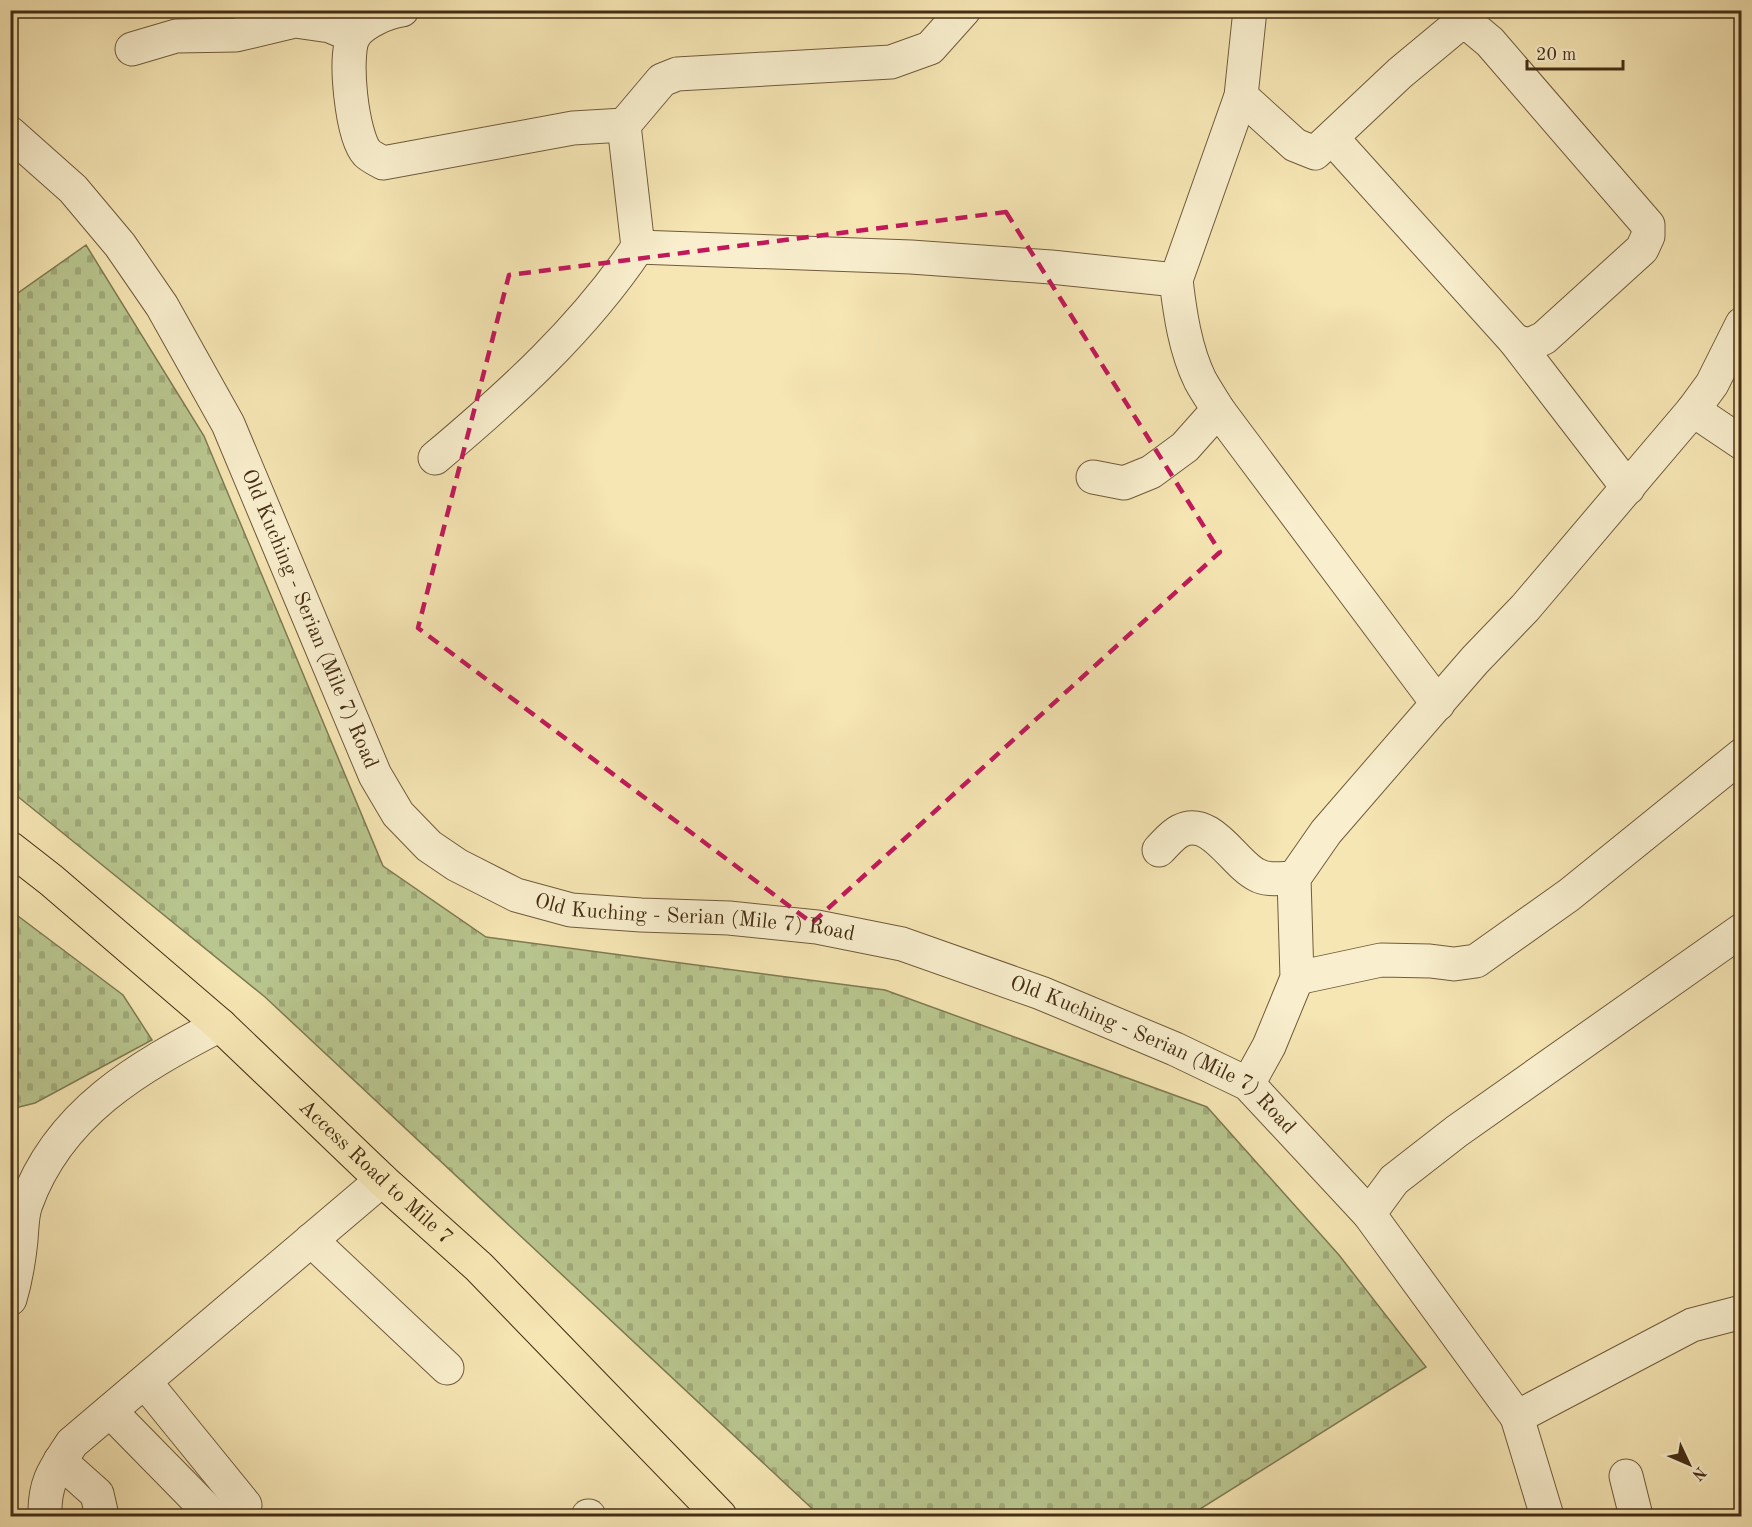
<svg xmlns="http://www.w3.org/2000/svg" width="1752" height="1527" font-family="'Old Standard TT',serif">
<defs>
<pattern id="cemetery-stones" width="16" height="16" patternUnits="userSpaceOnUse" patternTransform="scale(1.5)"><rect width="16" height="16" fill="#b9c68f"/><path d="M2 7V4a2 2 0 0 1 4 0v3zM10 15v-3a2 2 0 0 1 4 0v3z" fill="#a0aa7a"/></pattern>
</defs>
<rect width="100%" height="100%" fill="#f6e6b4"/>
<filter id="stains"><feTurbulence type="fractalNoise" baseFrequency=".00333" numOctaves="4"/><feColorMatrix values="0 0 0 0 .2 0 0 0 0 .09 0 0 0 0 .02 0 0 0 .5 -.17"/></filter>
<radialGradient id="worn" r=".72"><stop offset=".6" stop-color="#630" stop-opacity="0"/><stop offset="1" stop-color="#630" stop-opacity=".3"/></radialGradient>
<g fill="url(#cemetery-stones)" stroke="#7f7a52" stroke-width="1.5">
<path d="M86,245L204,436L383,866L486,937L885,990L1207,1107L1339,1255L1426,1367L1189,1516H820L265,997L11,791V298Z"/>
<path d="M10,910L123,995L152,1040L35,1103L11,1109Z"/>
</g>
<g fill="none" stroke-linecap="round" stroke-linejoin="round">
<g stroke="#715b3c" stroke-width="35">
<g id="minor">
<path d="M402,10C387,12 362,23 354,36C343,55 352,137 367,153C371,157 378,160 383,163L573,128L624,125"/>
<path d="M132,49L176,36L236,35L295,21L330,26L354,36"/>
<path d="M1241,96L1295,145L1315,153L1400,73L1459,24L1472,27L1490,42L1648,225V236L1642,249L1544,338L1529,345L1515,341"/>
<path id="s1" d="M10,133L73,189L120,245L162,306L228,424L375,775L398,814L429,846L457,865L516,895L571,910L641,915L729,918L817,927L902,944L1041,993L1175,1049L1248,1084L1369,1214L1517,1417L1547,1516"/>
<path d="M1332,138L1515,341L1628,488"/>
<path d="M638,247L911,257L1051,267L1176,280C1180,313 1185,349 1200,380C1206,391 1213,401 1219,411L1438,704"/>
<path d="M1176,280L1241,96L1250,10"/>
<path d="M1693,410L1742,443"/>
<path d="M435,458C510,395 583,329 638,247L624,125L662,80L677,74L891,62L930,48L964,10"/>
<path d="M1093,477L1124,483L1151,472L1185,447L1209,420L1219,411"/>
<path d="M1159,850C1165,844 1172,835 1180,831C1211,815 1234,864 1257,875C1267,881 1282,878 1294,878"/>
<path d="M1297,978L1381,960L1430,961L1454,964L1476,961L1569,895L1742,755"/>
<path d="M1248,1084L1269,1046L1297,978L1294,878L1326,832L1475,660L1525,608L1693,410L1712,384L1742,324"/>
<path d="M1369,1214L1394,1180L1457,1131L1742,930"/>
<path d="M311,1240L447,1368"/>
<path d="M10,1299C16,1279 19,1260 21,1240C22,1228 22,1214 26,1204C59,1112 139,1067 220,1025"/>
<path d="M145,1382L245,1505"/>
<path d="M110,1411L213,1516"/>
<path d="M1517,1417L1692,1325L1742,1312"/>
<path d="M60,1461L97,1494L102,1516"/>
<path d="M1626,1476L1636,1516"/>
<path d="M45,1516C44,1483 54,1470 72,1443L382,1180"/>
<path d="M588,1516H589"/>
</g>
</g>
<g stroke="#452d14" stroke-width="35">
<g id="major">
<path id="s2" d="M10,848L51,880L220,1025L382,1180L479,1267L720,1516"/>
</g>
</g>
<use href="#minor" stroke="#f9efce" stroke-width="33"/>
<use href="#major" stroke="#f6e6b4" stroke-width="33"/>
</g>
<path fill="none" stroke="#c2185b" stroke-width="4.5" stroke-dasharray="12 8" stroke-linejoin="round" d="M1006,212L1220,552L812,923L418,628L509,275Z"/>
<g text-anchor="middle" dominant-baseline="central" stroke-width="4.5" stroke-linejoin="round" paint-order="stroke">
<g font-size="21" fill="#452d14" stroke="#f9efce">
<text stroke="none"><textPath href="#s1" startOffset="578">Old Kuching - Serian (Mile 7) Road</textPath></text>
<text stroke="none"><textPath href="#s1" startOffset="1118">Old Kuching - Serian (Mile 7) Road</textPath></text>
<text stroke="none"><textPath href="#s1" startOffset="1604">Old Kuching - Serian (Mile 7) Road</textPath></text>
<text stroke="none"><textPath href="#s2" startOffset="489">Access Road to Mile 7</textPath></text>
</g>
</g>
<rect width="1752" height="1527" fill="none" stroke="#f6e6b4" stroke-width="36"/>
<rect x="12" y="12" width="1728" height="1503" fill="none" stroke="#452d14" stroke-width="3"/>
<rect x="18" y="18" width="1716" height="1491" fill="none" stroke="#452d14" stroke-width="1.5"/>
<g transform="translate(1689 1464) rotate(134)" stroke="#f9efce" stroke-width="4.5" paint-order="stroke">
<path d="M0-4.5L10 22L0 15L-10 22Z" fill="#452d14"/>
<text y="-9" font-size="16" font-weight="bold" text-anchor="middle" fill="#452d14">N</text>
</g>
<path d="M1527 60v9h96v-9" fill="none" stroke="#452d14" stroke-width="3"/>
<text x="1536" y="60" font-size="18" fill="#452d14" stroke="#f9efce" stroke-width="4.5" paint-order="stroke">20 m</text>
<rect width="100%" height="100%" filter="url(#stains)"/>
<rect width="100%" height="100%" fill="url(#worn)"/>
</svg>
